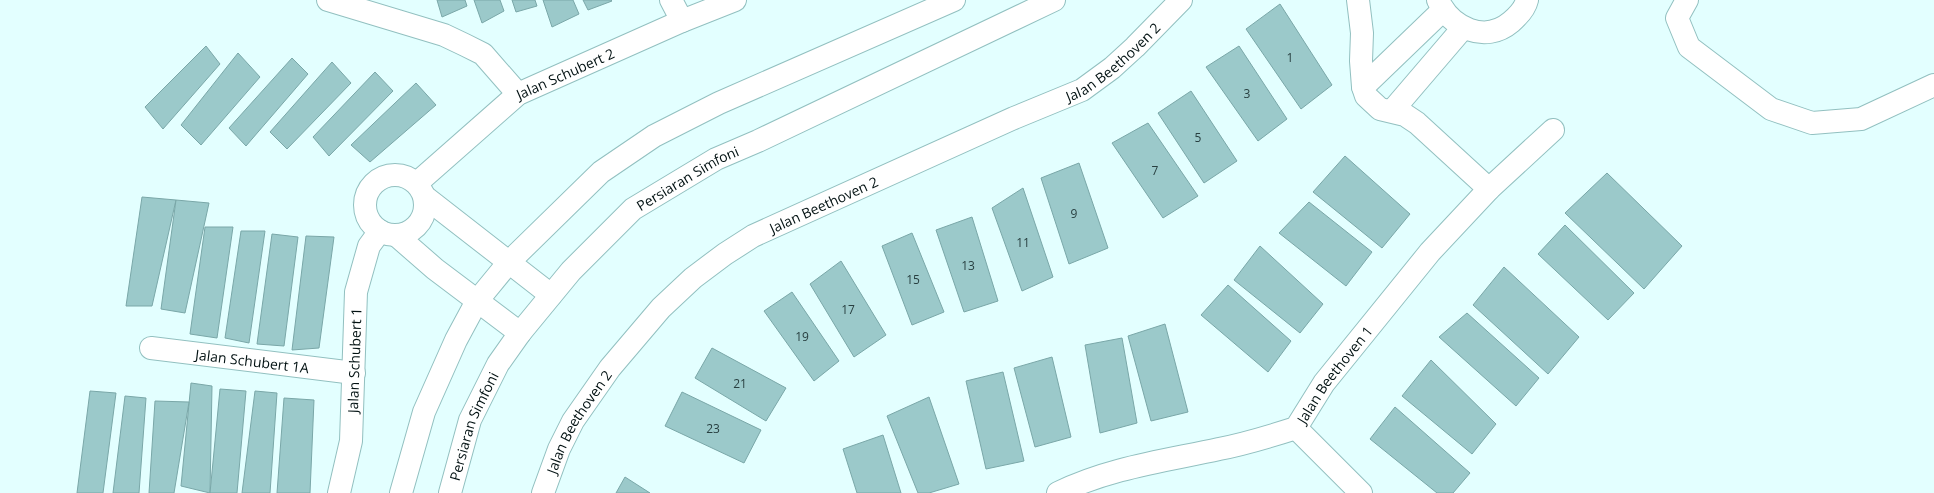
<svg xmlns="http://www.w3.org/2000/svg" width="1934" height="493" font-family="'Open Sans',sans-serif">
<rect width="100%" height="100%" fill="#e3ffff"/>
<g fill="#9bc9ca" stroke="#7aa7a8">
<path d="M437,0H465L467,6L442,17Z"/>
<path d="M474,0H500L504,11L482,23Z"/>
<path d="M512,0H535L537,6L516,12Z"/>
<path d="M543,0H573L579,14L552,27Z"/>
<path d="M583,0H611L612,1L588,10Z"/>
<path d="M1280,4L1332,85L1301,109L1246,29Z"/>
<path d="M206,46L220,64L163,129L145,107Z"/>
<path d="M1239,46L1287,119L1258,141L1206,67Z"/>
<path d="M238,53L260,77L201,145L181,125Z"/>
<path d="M292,58L308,74L246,146L229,128Z"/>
<path d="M332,62L351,83L287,149L270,132Z"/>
<path d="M375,72L393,91L329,156L313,137Z"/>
<path d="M416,83L436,105L370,162L351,145Z"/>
<path d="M1191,91L1237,161L1204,183L1158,113Z"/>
<path d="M1148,123L1198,196L1163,218L1112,143Z"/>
<path d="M1345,156L1410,214L1382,248L1313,192Z"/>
<path d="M1079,163L1108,248L1069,264L1041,178Z"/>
<path d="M1607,173L1682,246L1644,289L1565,213Z"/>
<path d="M1023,188L1053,277L1022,291L992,208Z"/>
<path d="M142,197L176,200L152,306H126Z"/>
<path d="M176,200L209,203L185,313L161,309Z"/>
<path d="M1309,202L1372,252L1346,286L1279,233Z"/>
<path d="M972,217L998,301L964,312L936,230Z"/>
<path d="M1565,225L1634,293L1608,320L1538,254Z"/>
<path d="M205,227H233L217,338L190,334Z"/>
<path d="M241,231H265L249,343L225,338Z"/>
<path d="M912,233L944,312L912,325L882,246Z"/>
<path d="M272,234L298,237L284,346L257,344Z"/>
<path d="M306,236L334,237L319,348L292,350Z"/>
<path d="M1260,246L1323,304L1300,333L1234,280Z"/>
<path d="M841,261L886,335L854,357L810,284Z"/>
<path d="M1504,267L1579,337L1548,374L1473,305Z"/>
<path d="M1228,285L1291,341L1268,372L1201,315Z"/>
<path d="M792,292L839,361L814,381L764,311Z"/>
<path d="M1467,313L1539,378L1516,406L1439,337Z"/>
<path d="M1165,324L1188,412L1151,421L1128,336Z"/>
<path d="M1122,338L1137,423L1100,433L1085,345Z"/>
<path d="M712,348L786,388L766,421L695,378Z"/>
<path d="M1052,357L1071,437L1035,447L1014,368Z"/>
<path d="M1431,360L1496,424L1472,454L1402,396Z"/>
<path d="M1003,372L1024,461L986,469L966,381Z"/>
<path d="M191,383L212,386L210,493L181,486Z"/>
<path d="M220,389L246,391L237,493H210Z"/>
<path d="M90,391L116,393L103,493H77Z"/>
<path d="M255,391L277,393L270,493H242Z"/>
<path d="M682,392L761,430L744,463L665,426Z"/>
<path d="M125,396L146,398L139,493H113Z"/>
<path d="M929,397L959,484L929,493H918L887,416Z"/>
<path d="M284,398L314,400L310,493H277Z"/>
<path d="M155,401L189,402L174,493H149Z"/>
<path d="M1395,407L1470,473L1453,493H1437L1370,439Z"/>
<path d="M883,435L901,493H857L843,449Z"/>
<path d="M625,477L650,493H616Z"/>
</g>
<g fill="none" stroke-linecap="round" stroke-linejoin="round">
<g stroke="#92c0c0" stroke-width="24">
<g id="minor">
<path d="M328,0L444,35L465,45L483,54L518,94"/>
<path d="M671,0L682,21"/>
<path d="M1358,0L1362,33L1361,61L1363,87L1366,96L1380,109L1405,115L1417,123L1489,189"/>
<path d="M1438,0C1451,28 1485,44 1511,22C1518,16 1525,9 1527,0"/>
<path d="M1687,0L1677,18L1689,47L1771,109L1812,123L1861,119L1934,85"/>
<path d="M1363,87L1443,10"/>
<path d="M1392,111L1463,28"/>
<circle cx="395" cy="205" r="30"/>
<path id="s1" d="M417,183L518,94L682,21L735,0"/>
<path d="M425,197L551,295"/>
<path d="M396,235L435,269L520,333"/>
<path id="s2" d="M151,348L354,373"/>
<path d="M1296,428L1361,493"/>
<path id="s3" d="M339,493L351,441L356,292L369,246L380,231"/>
<path id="s4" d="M543,493L559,449L573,421L610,368L661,308L693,278L725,254L753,236L1014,118L1082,90L1112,68L1135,47L1181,0"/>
<path id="s5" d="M1058,493C1109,468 1164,461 1219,449C1245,444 1271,436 1296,428L1324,383L1430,252L1489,189L1553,130"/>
</g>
</g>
<g stroke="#92c0c0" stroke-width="24">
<g id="tertiary">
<path d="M401,493L424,412L456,340L477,301L509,262L601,172L654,136L719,103L954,0"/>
<path id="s6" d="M450,493L470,420L498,364L520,333L571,271L633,209L716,159L758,141L1054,0"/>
</g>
</g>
<use href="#minor" stroke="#fff" stroke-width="22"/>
<use href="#tertiary" stroke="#fff" stroke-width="22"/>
</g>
<g text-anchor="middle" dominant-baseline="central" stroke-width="4" stroke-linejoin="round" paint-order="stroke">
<g font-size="12" fill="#283f40">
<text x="1290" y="57">1</text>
<text x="1247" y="93">3</text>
<text x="1198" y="137">5</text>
<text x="1155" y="170">7</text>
<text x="1074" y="213">9</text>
<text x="1023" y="242">11</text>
<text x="968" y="265">13</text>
<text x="913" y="279">15</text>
<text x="848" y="309">17</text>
<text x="802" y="336">19</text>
<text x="740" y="383">21</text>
<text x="713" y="428">23</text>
</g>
<g font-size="14" fill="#021112" stroke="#fff">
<text stroke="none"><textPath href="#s4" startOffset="740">Jalan Beethoven 2</textPath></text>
<text stroke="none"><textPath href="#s1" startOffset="186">Jalan Schubert 2</textPath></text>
<text stroke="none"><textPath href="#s6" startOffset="407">Persiaran Simfoni</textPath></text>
<text stroke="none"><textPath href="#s4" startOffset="416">Jalan Beethoven 2</textPath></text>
<text stroke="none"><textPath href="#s3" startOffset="134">Jalan Schubert 1</textPath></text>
<text stroke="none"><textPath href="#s2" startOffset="102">Jalan Schubert 1A</textPath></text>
<text stroke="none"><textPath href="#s5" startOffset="313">Jalan Beethoven 1</textPath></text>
<text stroke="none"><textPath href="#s4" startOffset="80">Jalan Beethoven 2</textPath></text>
<text stroke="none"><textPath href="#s6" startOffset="71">Persiaran Simfoni</textPath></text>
</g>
</g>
</svg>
